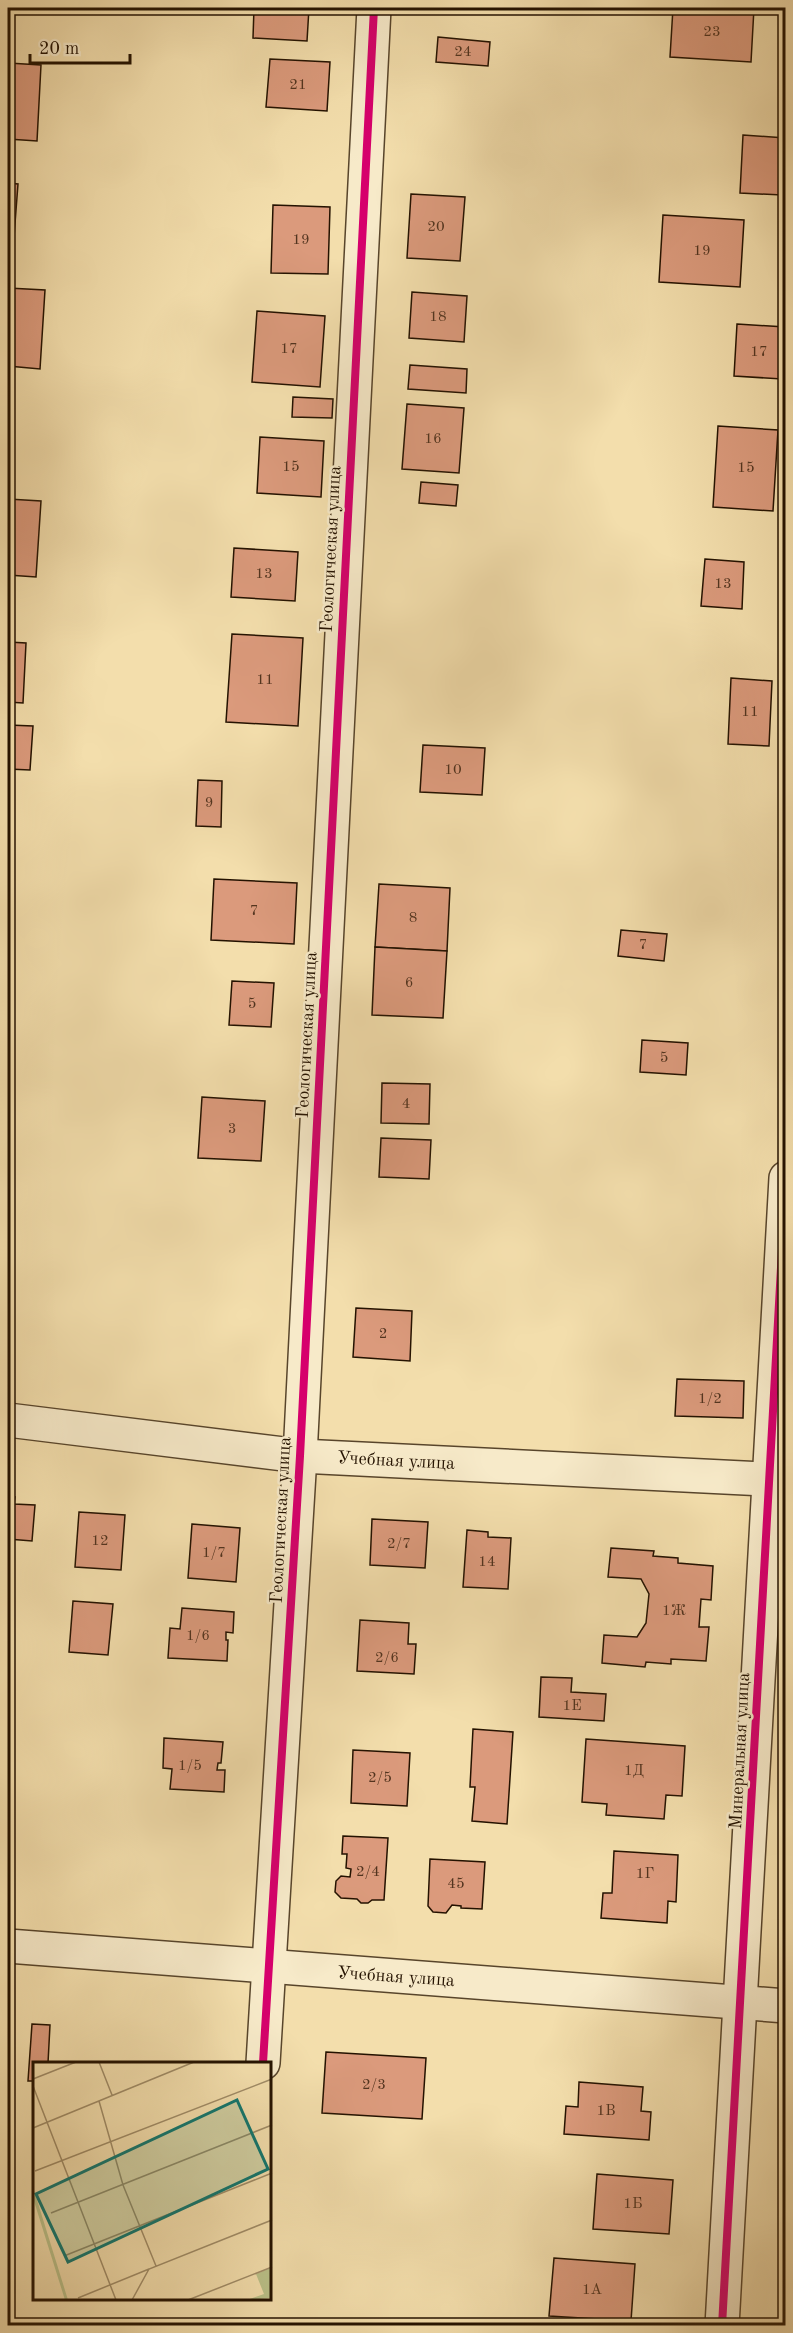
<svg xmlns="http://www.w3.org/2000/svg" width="793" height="2333" font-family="'Old Standard TT',serif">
<rect width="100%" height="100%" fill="#f3deac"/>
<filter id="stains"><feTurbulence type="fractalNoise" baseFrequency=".00333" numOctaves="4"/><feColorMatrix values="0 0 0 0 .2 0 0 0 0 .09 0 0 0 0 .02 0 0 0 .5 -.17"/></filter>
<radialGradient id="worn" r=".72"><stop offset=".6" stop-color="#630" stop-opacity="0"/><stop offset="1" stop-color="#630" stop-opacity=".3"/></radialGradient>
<g fill="#db9a7c" stroke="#241200" stroke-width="1.5">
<path d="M254,8H309L307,41L253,38Z"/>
<path d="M673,8H754L751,62L670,57Z"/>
<path d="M438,37L490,42L488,66L436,62Z"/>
<path d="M270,59L330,62L327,111L266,107Z"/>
<path d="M8,63L41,65L37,141L8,139Z"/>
<path d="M743,135L785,138L782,195L740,193Z"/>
<path d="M8,183L18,184L12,263H8Z"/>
<path d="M411,194L465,197L460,261L407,258Z"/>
<path d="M273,205L330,207L328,274L271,273Z"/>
<path d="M663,215L744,220L740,287L659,282Z"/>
<path d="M8,288L45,290L40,369L8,366Z"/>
<path d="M412,292L467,296L464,342L409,338Z"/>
<path d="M257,311L325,316L320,387L252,382Z"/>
<path d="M737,324L785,327L782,379L734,376Z"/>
<path d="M410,365L467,369L466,393L408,389Z"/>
<path d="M293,397L333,399L332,418L292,417Z"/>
<path d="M407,404L464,408L459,473L402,469Z"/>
<path d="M718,426L778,430L773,511L713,507Z"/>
<path d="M260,437L324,441L321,497L257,493Z"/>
<path d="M421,482L458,485L456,506L419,503Z"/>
<path d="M8,499L41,501L36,577L8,575Z"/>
<path d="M234,548L298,552L295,601L231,597Z"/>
<path d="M705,559L744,562L742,609L701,606Z"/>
<path d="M232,634L303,638L298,726L226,722Z"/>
<path d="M8,642L26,643L23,703L8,702Z"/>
<path d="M731,678L772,681L769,746L728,744Z"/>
<path d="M8,725L33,726L30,770L8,769Z"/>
<path d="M423,745L485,748L482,795L420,792Z"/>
<path d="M198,780L222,781L221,827L196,826Z"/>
<path d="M214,879L297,883L294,944L211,940Z"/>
<path d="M379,884L450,888L447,951L375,947Z"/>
<path d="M621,930L667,934L664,961L618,956Z"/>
<path d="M375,947L447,951L443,1018L372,1015Z"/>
<path d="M232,981L274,983L271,1027L229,1025Z"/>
<path d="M642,1040L688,1043L686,1075L640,1072Z"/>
<path d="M382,1083L430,1084L429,1124L381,1123Z"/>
<path d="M202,1097L265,1101L261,1161L198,1158Z"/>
<path d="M381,1138L431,1140L429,1179L379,1177Z"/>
<path d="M356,1308L412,1311L410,1361L353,1357Z"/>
<path d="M677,1379L744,1381L743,1418L675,1416Z"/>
<path d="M8,1496L15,1497L14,1504L35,1505L32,1541L8,1539Z"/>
<path d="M79,1512L125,1515L121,1570L75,1567Z"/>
<path d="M372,1519L428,1522L425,1568L370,1565Z"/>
<path d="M192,1524L240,1528L236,1582L188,1578Z"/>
<path d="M467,1530L488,1532V1537L511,1538L508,1589L463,1587Z"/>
<path d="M611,1548L654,1551L653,1556L678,1558V1563L713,1566L711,1600L701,1599L699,1627H709L706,1661L671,1659V1664L646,1662L645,1667L602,1663L604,1635L637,1637L646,1623L649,1594L641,1579L608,1577Z"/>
<path d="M73,1601L113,1604L108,1655L69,1652Z"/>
<path d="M182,1608L234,1612L233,1633L226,1632V1640H228L227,1661L168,1658L170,1628L180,1629Z"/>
<path d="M360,1620L409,1623L408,1644H416L414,1674L357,1671Z"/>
<path d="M541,1677L572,1678L571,1692L606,1694L604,1721L539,1717Z"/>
<path d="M473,1729L513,1732L507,1824L472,1821L475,1787H470Z"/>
<path d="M164,1738L223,1742L221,1763H218L217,1770H225L224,1792L170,1789L172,1769L163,1768Z"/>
<path d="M586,1739L685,1746L682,1796L666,1795L664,1819L606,1815L607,1804L582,1802Z"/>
<path d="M353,1750L410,1753L407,1806L351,1803Z"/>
<path d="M343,1836L388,1838L384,1900H372L368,1903H361L357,1899L341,1898L335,1892L336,1881L341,1876L350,1877L351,1869L346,1868L347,1854H342Z"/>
<path d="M614,1851L678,1855L676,1902L668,1901L667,1923L601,1918L603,1893H612Z"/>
<path d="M430,1859L485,1862L482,1909L461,1908V1906L452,1905L446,1913L433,1912L428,1906Z"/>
<path d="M32,2024L50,2025L48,2063H34V2081H28Z"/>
<path d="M326,2052L426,2058L422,2119L322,2113Z"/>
<path d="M579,2082L643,2087L641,2111L651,2112L649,2140L564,2134L566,2106L578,2107Z"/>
<path d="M597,2174L673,2180L669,2234L593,2229Z"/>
<path d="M554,2258L635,2264L631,2321L549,2316Z"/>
</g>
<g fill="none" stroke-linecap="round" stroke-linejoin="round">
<g stroke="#58452b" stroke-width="36">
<g id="minor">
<path d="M8,1420L300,1456L786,1480"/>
<path d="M8,1946L786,2006"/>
<path d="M263,2063L300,1456L374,8"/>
<path d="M722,2326L786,1178"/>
</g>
</g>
<use href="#minor" stroke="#f7eac9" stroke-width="33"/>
<g stroke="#f7eac9" stroke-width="11">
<g id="cycleway">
<path d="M263,2063L300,1456L374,8"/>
<path d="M722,2326L786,1178"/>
</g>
</g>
<use href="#cycleway" stroke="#d6006c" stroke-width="8"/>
</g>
<g text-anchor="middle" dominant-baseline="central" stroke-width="5" stroke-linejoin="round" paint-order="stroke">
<g font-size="15" fill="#52341f">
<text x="712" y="32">23</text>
<text x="463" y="52">24</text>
<text x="298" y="85">21</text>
<text x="436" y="227">20</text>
<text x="301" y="240">19</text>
<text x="702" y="251">19</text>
<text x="438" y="317">18</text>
<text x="289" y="349">17</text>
<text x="759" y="352">17</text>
<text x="433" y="439">16</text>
<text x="291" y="467">15</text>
<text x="746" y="468">15</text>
<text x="264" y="574">13</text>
<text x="723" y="584">13</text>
<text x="265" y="680">11</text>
<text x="750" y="712">11</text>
<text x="453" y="770">10</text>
<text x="209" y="803">9</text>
<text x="254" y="911">7</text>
<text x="413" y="918">8</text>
<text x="643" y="945">7</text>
<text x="409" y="983">6</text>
<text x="252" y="1004">5</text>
<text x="664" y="1058">5</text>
<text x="406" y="1104">4</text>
<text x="232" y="1129">3</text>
<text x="383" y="1334">2</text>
<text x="710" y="1399">1/2</text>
<text x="100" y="1541">12</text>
<text x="399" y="1544">2/7</text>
<text x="214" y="1553">1/7</text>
<text x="487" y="1562">14</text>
<text x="674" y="1611">1Ж</text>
<text x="198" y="1636">1/6</text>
<text x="387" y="1658">2/6</text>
<text x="572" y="1706">1Е</text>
<text x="190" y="1766">1/5</text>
<text x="634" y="1771">1Д</text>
<text x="380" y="1778">2/5</text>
<text x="368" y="1872">2/4</text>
<text x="645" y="1874">1Г</text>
<text x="456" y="1884">45</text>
<text x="374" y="2085">2/3</text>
<text x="606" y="2111">1В</text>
<text x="633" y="2204">1Б</text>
<text x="592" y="2290">1А</text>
</g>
<g font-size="18" fill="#241200" stroke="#f7eac9">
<text transform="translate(331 549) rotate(-87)">Геологическая улица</text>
<text transform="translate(307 1035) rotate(-87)">Геологическая улица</text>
<text transform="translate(396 1461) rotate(3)">Учебная улица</text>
<text transform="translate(281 1520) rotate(-87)">Геологическая улица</text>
<text transform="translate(740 1751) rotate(-87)">Минеральная улица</text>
<text transform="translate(396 1977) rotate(4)">Учебная улица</text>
</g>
</g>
<g transform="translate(33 2062)">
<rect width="238" height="238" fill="#f3deac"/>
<path d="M0,125L35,238H32L0,136ZM238,206V236L214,238L231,232L223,212Z" fill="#bac189"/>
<path fill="none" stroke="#a08c67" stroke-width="1.5" d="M66,0L79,33M0,17L43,0M0,24L83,238M66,39L90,123L123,204M0,66L161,0M2,109L239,17M18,151L239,63M31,194L239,111M45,236L116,207M99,238L116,207L239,158M155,238L239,205"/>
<path fill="#0f766e" fill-opacity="0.15" stroke="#0f766e" stroke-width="3" d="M204,38L235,107L35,200L3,132Z"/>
<rect width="238" height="238" fill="none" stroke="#241200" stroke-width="3"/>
</g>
<rect width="793" height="2333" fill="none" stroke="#f3deac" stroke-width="30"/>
<rect x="9" y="9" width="775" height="2315" fill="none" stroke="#241200" stroke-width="3"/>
<rect x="15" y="15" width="763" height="2303" fill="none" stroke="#241200" stroke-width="1.5"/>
<path d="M30 54v9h100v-9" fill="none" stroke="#241200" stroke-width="3"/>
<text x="39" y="54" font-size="18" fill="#241200" stroke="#f7eac9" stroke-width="4.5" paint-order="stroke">20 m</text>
<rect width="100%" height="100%" filter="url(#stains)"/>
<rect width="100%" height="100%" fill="url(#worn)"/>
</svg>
